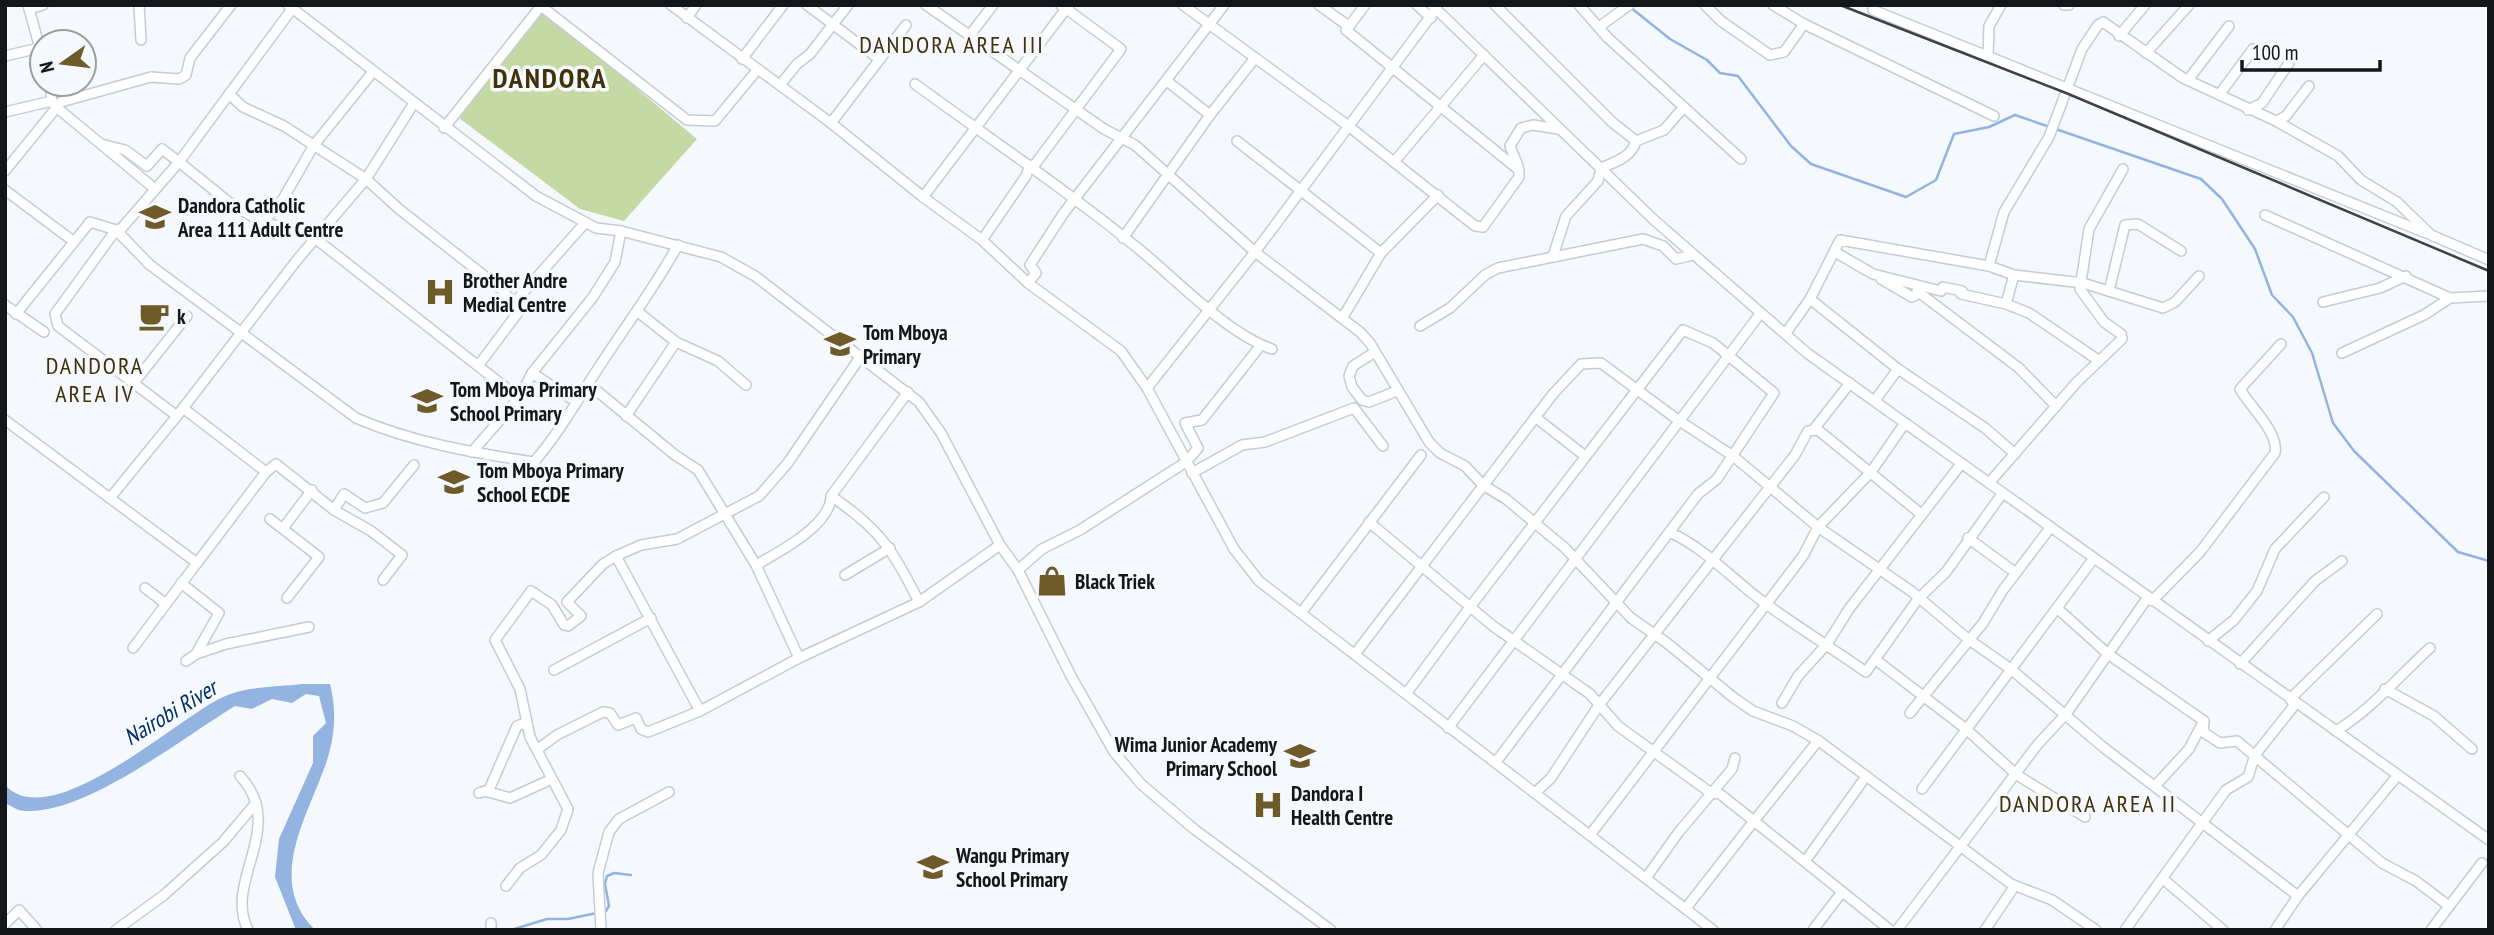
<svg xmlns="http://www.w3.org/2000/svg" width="2494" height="935" font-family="'PT Sans Narrow',sans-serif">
<rect width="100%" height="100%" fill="#f5f9fe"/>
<path fill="#c5d9a4" d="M543,10L697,139L624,221L580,209L459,118Z"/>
<path fill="#93b3e1" d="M303,684H330C338,715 334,745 322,774C303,824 268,884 315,930H296L275,877L279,839L313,763V736L326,723L319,696L306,694L292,703L272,699L252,709L235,706C182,738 87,814 25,811C18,811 11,806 5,803V785C51,836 180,716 223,697C246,686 278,687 303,684Z"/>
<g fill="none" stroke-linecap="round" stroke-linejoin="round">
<g stroke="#93b3e1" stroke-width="2.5">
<path d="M1630,7L1670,39L1707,60L1720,73L1738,76L1791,146L1811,164L1906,197L1936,180L1954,134L1989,127L2015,115L2201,179L2222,199L2255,249L2272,295L2293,317L2312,353L2333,423L2354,451L2458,552L2489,561"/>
<path d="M511,930L547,919H568L606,911L609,906L605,884L607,876L614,873L631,875"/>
</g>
<g stroke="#c4ccd3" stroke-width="12">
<g id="minor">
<path d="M28,5L42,56"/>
<path d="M139,5L141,40"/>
<path d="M288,5L536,196L596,228L621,231L721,257L755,276L919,402L941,433L1000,545L1018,570L1071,676L1114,752L1141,784L1194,829L1331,930"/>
<path d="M671,5L831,123L923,197L982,240L1028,283L1121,351L1147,388L1234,549L1259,581L1713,930"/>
<path d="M807,5L879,59"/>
<path d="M926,5L1104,129L1135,145L1255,252L1360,332L1370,343L1429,442L1440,453L1465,466L1483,485L1506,499L1565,548L1631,618L1667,643L1734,698L1753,711L1793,726L1819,741L2011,884L2052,900L2096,930"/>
<path d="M1183,5L1347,125L1475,226L1483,227L1519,177V170L1346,30L1347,25L1319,5"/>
<path d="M1417,5L1431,18"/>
<path d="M1432,5L1654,220L1807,353L2489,840"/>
<path d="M1495,5L1612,122L1636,141L1664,130L1683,108"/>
<path d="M1579,5L1607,37L1741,159"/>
<path d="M1705,5L1721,21L1770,55L1784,52L1804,24"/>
<path d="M1773,5L1804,24L1994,116"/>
<path d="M2064,5H2069"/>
<path d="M29,9L43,5"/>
<path d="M292,9L179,162L230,203L263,223L307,232L519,398"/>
<path d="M1873,10L2426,233"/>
<path d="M687,18L696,5"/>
<path d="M1599,27L1629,5"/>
<path d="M1347,29L1365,5"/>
<path d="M970,35L993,5"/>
<path d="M2119,36L2145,5"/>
<path d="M2146,53L2189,5"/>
<path d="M5,56L39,48"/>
<path d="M1988,56L1989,26L2001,5"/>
<path d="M742,59L783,5"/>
<path d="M2188,80L2229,26"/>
<path d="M1167,81L1210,115L1255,58"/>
<path d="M50,84L52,101L55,106L155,189"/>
<path d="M915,84C990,139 1068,191 1140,250C1177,280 1226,333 1272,349"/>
<path d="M780,85L797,64L810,54L848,5"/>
<path d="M229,94L243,107L284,126L366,179L399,209L501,289L520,310L478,366"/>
<path d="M2219,95L2253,49"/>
<path d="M2248,110L2262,103L2289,63"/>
<path d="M5,112L52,101"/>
<path d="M2276,121L2286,116L2309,86"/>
<path d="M831,123L906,25"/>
<path d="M444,128L541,6L687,120L715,121L758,69"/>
<path d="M1237,141L1381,253"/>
<path d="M101,144L125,150L147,166L162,149L179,162L121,229L116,230L55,314L58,326L177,416"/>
<path d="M1394,162L1484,55"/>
<path d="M1518,166L1510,146L1521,128L1533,125L1558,129"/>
<path d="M1033,167L1121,49L1061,5"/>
<path d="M5,171L61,102L151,77L179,79L186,75L190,58L231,5"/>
<path d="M5,190L73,241"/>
<path d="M923,197L1069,5"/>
<path d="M2265,215L2450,298"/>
<path d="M263,223L283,199L314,145L372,73"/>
<path d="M1123,238L1210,115"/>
<path d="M982,240L1026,176L1030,165"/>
<path d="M1835,252L1873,274L1941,291L1943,287L1962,291L1961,294L2006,304L2029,313L2098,360"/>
<path d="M1553,256L1566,216L1598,181L1601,168C1615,162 1632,157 1636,141"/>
<path d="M1989,266L2004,212L2049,137L2082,49L2098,25L2103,22L2183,78L2276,121L2338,156L2361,180L2397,202L2431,235L2489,260"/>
<path d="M1881,279L1912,297L1916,295L1919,288"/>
<path d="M1028,283L1036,273L1030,265L1063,214L1224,5"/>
<path d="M1917,291L2019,368L2056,406"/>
<path d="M2109,291L2125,225L2138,224L2181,251"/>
<path d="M1810,299L1898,369L1985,428L2015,454"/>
<path d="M2323,302L2380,288L2406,276"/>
<path d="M513,304L585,223"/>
<path d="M2006,304L2014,275"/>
<path d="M5,305L44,332"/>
<path d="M638,312L676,342L718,361L746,385"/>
<path d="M16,314L90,222L116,230L150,265L356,418C411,442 474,453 534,462C560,432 579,397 601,364C627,324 655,287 678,245"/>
<path d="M1343,317L1381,253L1438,195"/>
<path d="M1420,326L1450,308L1485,275L1498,268L1643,239L1663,246L1676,259L1693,255"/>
<path d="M1786,333L1810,299L1840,240L1989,266L2014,275L2083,283L2163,308L2175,302L2199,276"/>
<path d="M1375,352L1353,366L1349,376L1352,387L1362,400L1369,402L1397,391"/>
<path d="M2342,353L2424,315L2450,298L2489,296"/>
<path d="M532,373L570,398L584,390L597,391L675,455L698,470L756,565L799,658"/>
<path d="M133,384L187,316"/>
<path d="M1147,388L1255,252L1436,9"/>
<path d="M1876,399L1898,369"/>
<path d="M183,408L266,472L276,464L334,510L344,494L365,508L383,503L414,465"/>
<path d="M626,416L676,342"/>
<path d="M1535,417L1585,456"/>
<path d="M5,420L197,563L266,472"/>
<path d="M1814,429L1850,383"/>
<path d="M472,452L519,398L532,373L593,297L615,262L621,231"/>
<path d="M1192,473L1242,445L1265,442L1354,408L1383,446"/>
<path d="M1989,483L2077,382L2122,339L2121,334L2104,322L2080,289L2089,229L2123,169"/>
<path d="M831,496C880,529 893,550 919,602"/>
<path d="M110,498L177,416L297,260L366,179L414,103"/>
<path d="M334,510L371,531L402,555L383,580"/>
<path d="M270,519L319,557L287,598"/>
<path d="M1369,522L1493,626L1590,694L1618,726L1711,793L1720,794L1754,821L1817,742"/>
<path d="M284,527L312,490"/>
<path d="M1671,533C1705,548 1732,579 1762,601C1796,626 1832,648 1866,672L1918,599L1946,572L2002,494"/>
<path d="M1968,538L2016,573"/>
<path d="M616,556L700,711"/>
<path d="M756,565C779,552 831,525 831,496L908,392"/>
<path d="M1018,570L1042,549L1080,530L1186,462L1198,448L1185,423L1202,420L1261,345"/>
<path d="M845,575L890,548"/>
<path d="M181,583L219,613L196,654L186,661"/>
<path d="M145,588L166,604L197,563"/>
<path d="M2152,601L2200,552L2275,453C2279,432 2250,407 2240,389L2281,344"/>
<path d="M2058,609L2108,654L2204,721L2203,732L2220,743L2237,741L2382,863L2416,881L2449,906"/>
<path d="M1301,613L1421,455"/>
<path d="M2208,641L2234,620L2257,591L2275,549L2324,497"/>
<path d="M133,648L166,604"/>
<path d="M196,654L226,644L309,627"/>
<path d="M1355,654L1553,394L1581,364L1601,363L1678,420L1733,456L1818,527L1911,591L1968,639L2012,670L2103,747L2298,896"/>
<path d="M1876,660L1966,729L2017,775L2085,817"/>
<path d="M2240,664L2315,581L2342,561"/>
<path d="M554,670L651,618"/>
<path d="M2385,689L2434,716L2472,749"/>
<path d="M1406,694L1470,607L1683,330L1713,343L1774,393L1717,479L1698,494L1496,762"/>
<path d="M2290,699L2377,614"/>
<path d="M1782,703L1798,676L1827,644L1849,609L1961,464"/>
<path d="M1910,713L1983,623L2003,590L2050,528"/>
<path d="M1448,728L1760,314"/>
<path d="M2336,731C2372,709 2399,676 2430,648"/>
<path d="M538,749L557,735L603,712L610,713L618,725L636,718L641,729L648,732L700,711L799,658L919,602L1000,545"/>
<path d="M240,776C288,828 223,880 248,930"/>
<path d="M2155,786L2189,749L2202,724"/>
<path d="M1922,789L2094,558"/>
<path d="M488,792L517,726L525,723"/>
<path d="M1536,792L1551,778L1599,705L1795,455L1808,431L1818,430L1921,514"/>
<path d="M479,793L485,791L510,798L552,779"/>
<path d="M1590,835L1803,556L1818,527L1871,472L1905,423"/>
<path d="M1806,860L1862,782"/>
<path d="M1646,878L1678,833L1732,769L1735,758"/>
<path d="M2163,879L2223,930"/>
<path d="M506,886L520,868L541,855L561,830L568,809L530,737L520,689L495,640L531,591L552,605L564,625L568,626L581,616L567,602L603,564L616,556L641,545L677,539L759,496L787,464L861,356"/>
<path d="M1686,908L1754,821L1890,930"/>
<path d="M491,923V930"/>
<path d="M5,924L19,910L37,930"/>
<path d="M116,930L164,895L223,842L256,803"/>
<path d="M601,930L598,873L609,832L619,819L669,792"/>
<path d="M1813,930L1842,892"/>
<path d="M1897,930L2038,744L2066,714L2148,597"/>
<path d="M1985,930L2012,890"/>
<path d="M2125,930L2226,790L2248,777L2255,755L2293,707V701"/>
<path d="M2275,930L2298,896L2398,775"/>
<path d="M2431,930L2482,863"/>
</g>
</g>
<use href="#minor" stroke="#fff" stroke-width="9"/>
<path stroke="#3f4244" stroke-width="2.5" d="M1840,5L2066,93L2489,271"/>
</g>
<defs>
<g id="school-bare" transform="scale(2.415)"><path d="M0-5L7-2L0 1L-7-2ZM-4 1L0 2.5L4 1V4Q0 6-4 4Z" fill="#6f5a29" stroke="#f5f9fe" stroke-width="2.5" paint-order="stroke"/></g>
<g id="hospital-bare" transform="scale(2.415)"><path d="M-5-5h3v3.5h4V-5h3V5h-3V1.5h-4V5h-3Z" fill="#6f5a29" stroke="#f5f9fe" stroke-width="2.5" paint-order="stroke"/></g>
<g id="cafe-bare" transform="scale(2.415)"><path d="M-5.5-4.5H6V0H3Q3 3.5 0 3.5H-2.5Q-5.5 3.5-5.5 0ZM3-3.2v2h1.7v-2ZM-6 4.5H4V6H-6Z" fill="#6f5a29" stroke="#f5f9fe" stroke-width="2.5" paint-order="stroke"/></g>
<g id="shop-bare" transform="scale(2.415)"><path d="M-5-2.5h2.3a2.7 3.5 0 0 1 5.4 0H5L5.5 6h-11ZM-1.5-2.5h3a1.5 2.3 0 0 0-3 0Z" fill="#6f5a29" stroke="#f5f9fe" stroke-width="2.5" paint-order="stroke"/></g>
</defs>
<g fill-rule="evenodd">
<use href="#school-bare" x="155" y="217"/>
<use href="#hospital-bare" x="440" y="292"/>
<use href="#cafe-bare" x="154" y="316"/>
<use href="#school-bare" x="840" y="344"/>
<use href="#school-bare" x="427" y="401"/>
<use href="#school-bare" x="454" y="482"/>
<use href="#shop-bare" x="1052" y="581"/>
<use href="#school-bare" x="1300" y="756"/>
<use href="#hospital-bare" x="1268" y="805"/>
<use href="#school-bare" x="933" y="867"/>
</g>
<g text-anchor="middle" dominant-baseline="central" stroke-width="7" stroke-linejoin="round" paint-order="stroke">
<g font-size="21" font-weight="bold" fill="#141719" stroke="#f5f9fe" text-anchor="start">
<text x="178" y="205">Dandora Catholic<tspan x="178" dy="24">Area 111 Adult Centre</tspan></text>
<text x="463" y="280">Brother Andre<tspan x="463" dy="24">Medial Centre</tspan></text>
<text x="177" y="316">k</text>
<text x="863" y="332">Tom Mboya<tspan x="863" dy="24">Primary</tspan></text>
<text x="450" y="389">Tom Mboya Primary<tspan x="450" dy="24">School Primary</tspan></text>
<text x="477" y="470">Tom Mboya Primary<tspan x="477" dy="24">School ECDE</tspan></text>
<text x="1075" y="581">Black Triek</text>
<text x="1277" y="744" text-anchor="end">Wima Junior Academy<tspan x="1277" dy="24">Primary School</tspan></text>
<text x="1291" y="793">Dandora I<tspan x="1291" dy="24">Health Centre</tspan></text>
<text x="956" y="855">Wangu Primary<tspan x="956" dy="24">School Primary</tspan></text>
</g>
<g font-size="23" font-style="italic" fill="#022e63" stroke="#f5f9fe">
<text transform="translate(170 712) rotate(-31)">Nairobi River</text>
</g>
<g font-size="24" letter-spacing="2" fill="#423209" stroke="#f5f9fe">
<text x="952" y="44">DANDORA AREA III</text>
<text x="95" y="365">DANDORA<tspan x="95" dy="28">AREA IV</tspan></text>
<text x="2088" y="803">DANDORA AREA II</text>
</g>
<g font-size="28" font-weight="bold" letter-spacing="2" fill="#423209" stroke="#f5f9fe">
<text x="550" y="77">DANDORA</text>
</g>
</g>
<rect width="2494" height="935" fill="none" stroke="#141719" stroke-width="14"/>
<g transform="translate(63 63) rotate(256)"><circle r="33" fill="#f5f9fe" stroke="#9b9fa2" stroke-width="2"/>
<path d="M0-5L12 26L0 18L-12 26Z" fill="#6f5a29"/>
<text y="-10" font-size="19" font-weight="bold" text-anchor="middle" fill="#141719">N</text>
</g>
<path d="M2242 60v10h138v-10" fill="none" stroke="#141719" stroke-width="3.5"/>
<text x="2252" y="60" font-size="21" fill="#141719" stroke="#f5f9fe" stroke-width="5" paint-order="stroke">100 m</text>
</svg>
